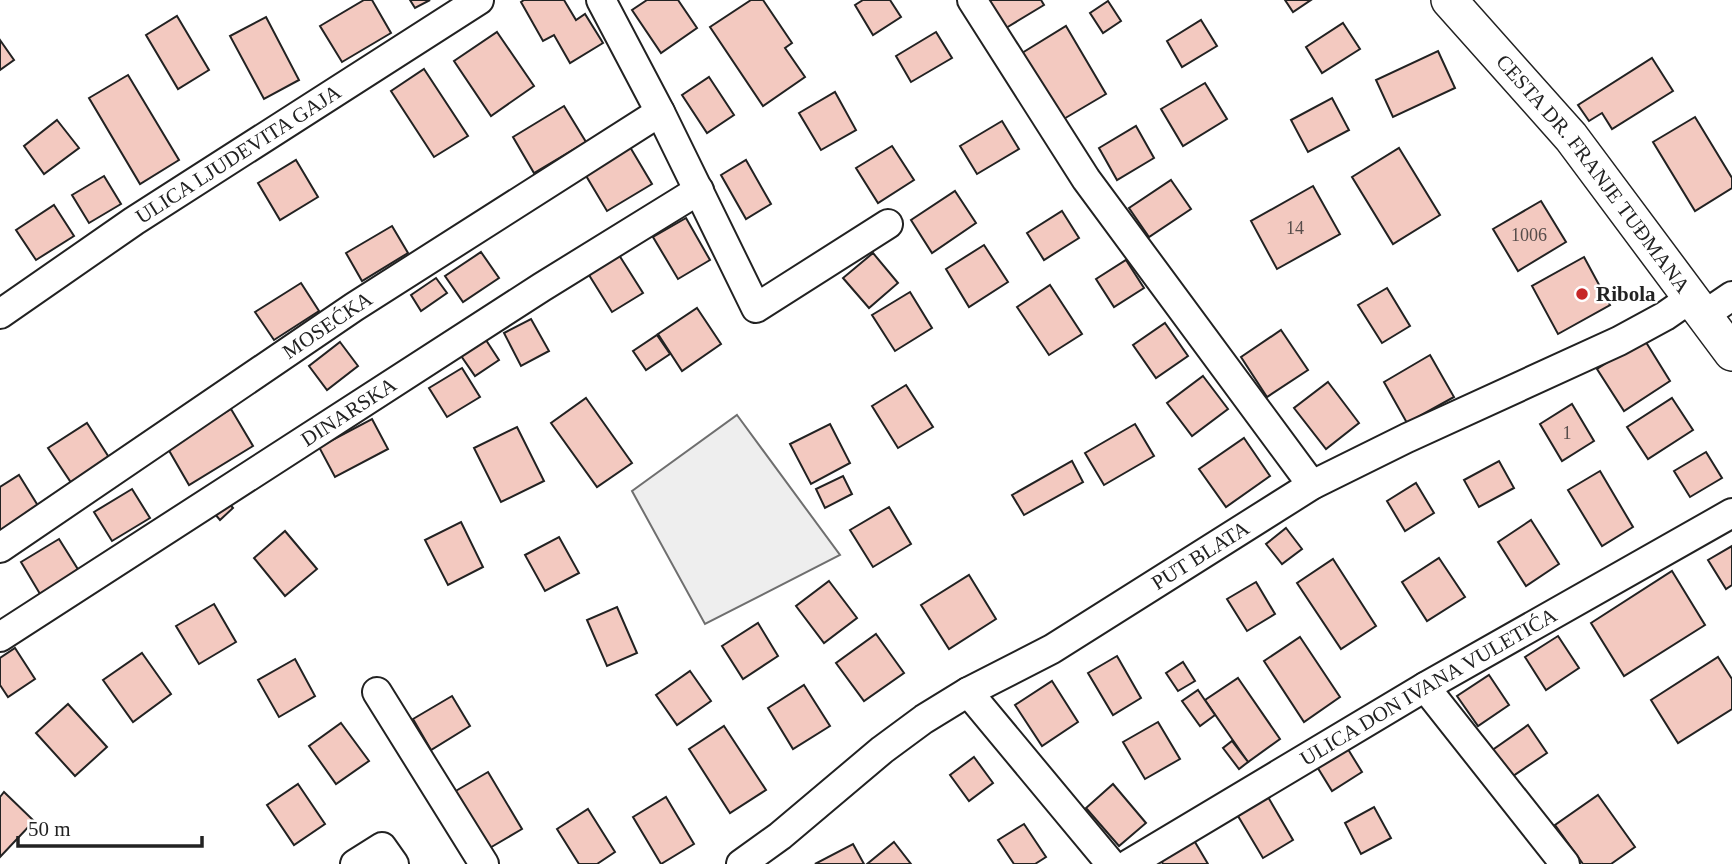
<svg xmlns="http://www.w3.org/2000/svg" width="1732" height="864" font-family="'Times New Roman',serif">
<rect width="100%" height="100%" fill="#fff"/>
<path fill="#eee" stroke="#6f6f6f" stroke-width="2" d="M737,415L840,555L705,624L632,491Z"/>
<g fill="#f3c9c0" stroke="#222" stroke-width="2">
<path d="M364,0H372L391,33L342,62L320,26Z"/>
<path d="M410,0H430L415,8Z"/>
<path d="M524,0H564L576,20L585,14L603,43L570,63L554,35L543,41L521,2Z"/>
<path d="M647,0H678L697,28L661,53L632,10Z"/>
<path d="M751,0H763L792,43L785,48L805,77L763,106L710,27Z"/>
<path d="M863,0H890L901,17L873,35L855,5Z"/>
<path d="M989,0H1041L1044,5L1006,28Z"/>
<path d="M1285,0H1311L1293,12Z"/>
<path d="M1108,1L1121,21L1103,33L1090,13Z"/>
<path d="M177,16L209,70L178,89L146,35Z"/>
<path d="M266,17L299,80L264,99L230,36Z"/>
<path d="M1201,20L1217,46L1182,67L1167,41Z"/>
<path d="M1343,23L1360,49L1322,73L1306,47Z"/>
<path d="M1066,26L1106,94L1062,120L1022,53Z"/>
<path d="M497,32L534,86L491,116L454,61Z"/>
<path d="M936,32L952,58L911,82L896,56Z"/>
<path d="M0,40L14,60L0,70Z"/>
<path d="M1438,51L1455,88L1393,117L1376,80Z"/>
<path d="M1652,58L1673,91L1612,129L1602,113L1589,121L1578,105Z"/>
<path d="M424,69L468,136L434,157L391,91Z"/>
<path d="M128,75L179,160L140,184L89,98Z"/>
<path d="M709,77L734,115L707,133L682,95Z"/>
<path d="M1205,83L1227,119L1183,146L1161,109Z"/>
<path d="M835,92L856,130L821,150L799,113Z"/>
<path d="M1332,98L1349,130L1308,152L1291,120Z"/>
<path d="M564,106L586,142L534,173L513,137Z"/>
<path d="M1695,117L1732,178V188L1695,211L1653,142Z"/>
<path d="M57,120L79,148L44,174L24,146Z"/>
<path d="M1002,121L1019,149L977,174L960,146Z"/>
<path d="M1136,126L1154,158L1117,180L1099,148Z"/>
<path d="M627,142L652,184L607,211L582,169Z"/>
<path d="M892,146L914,180L878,203L856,168Z"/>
<path d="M1399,148L1440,215L1393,244L1352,177Z"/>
<path d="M296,160L318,197L280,220L258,183Z"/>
<path d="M746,160L771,204L746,219L721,175Z"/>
<path d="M104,176L121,204L89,223L72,195Z"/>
<path d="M1171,180L1191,209L1149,237L1129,208Z"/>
<path d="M1313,186L1340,234L1277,269L1251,221Z"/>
<path d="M955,191L976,223L932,253L911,220Z"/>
<path d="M1541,201L1566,242L1518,271L1493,229Z"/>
<path d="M54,205L74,236L36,260L16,230Z"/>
<path d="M1062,211L1079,238L1044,260L1027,233Z"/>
<path d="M686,218L710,260L678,279L653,237Z"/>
<path d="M392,226L408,253L362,281L346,253Z"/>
<path d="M984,245L1008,282L969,307L946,269Z"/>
<path d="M481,252L499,278L463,302L445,276Z"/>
<path d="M873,253L898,283L869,308L843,278Z"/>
<path d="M619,255L643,293L612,312L589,275Z"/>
<path d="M1584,257L1610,305L1558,334L1532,286Z"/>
<path d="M1126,260L1144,288L1114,307L1096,279Z"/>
<path d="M436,278L447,293L421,311L411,295Z"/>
<path d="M301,283L319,311L274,340L255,312Z"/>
<path d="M1050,285L1082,334L1049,355L1017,307Z"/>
<path d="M1387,288L1410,326L1382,343L1358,305Z"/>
<path d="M910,292L932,328L895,351L872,315Z"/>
<path d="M697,308L721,344L682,371L658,334Z"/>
<path d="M531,319L549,351L521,366L504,333Z"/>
<path d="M1165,323L1188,356L1156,378L1133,345Z"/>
<path d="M1281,330L1308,370L1267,397L1241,357Z"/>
<path d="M482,334L499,360L475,376L457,350Z"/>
<path d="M657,335L670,354L646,370L633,351Z"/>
<path d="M1644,339L1670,381L1624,411L1597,369Z"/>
<path d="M340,342L358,366L327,390L309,366Z"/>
<path d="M1430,355L1454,397L1407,423L1384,382Z"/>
<path d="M462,368L480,397L447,417L429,388Z"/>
<path d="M1203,376L1228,409L1192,436L1167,403Z"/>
<path d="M1328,382L1359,423L1326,449L1294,408Z"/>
<path d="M906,385L933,427L898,448L872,406Z"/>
<path d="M586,398L632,463L597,487L551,423Z"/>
<path d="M1672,398L1693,430L1648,459L1627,427Z"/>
<path d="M1572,404L1594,441L1562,461L1540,424Z"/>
<path d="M231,409L253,446L189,485L167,447Z"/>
<path d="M372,419L388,449L335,477L319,447Z"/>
<path d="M87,423L110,459L72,484L48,448Z"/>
<path d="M830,424L850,463L811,484L790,444Z"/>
<path d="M1135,424L1154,456L1104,485L1085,453Z"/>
<path d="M517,427L544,481L501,502L474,448Z"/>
<path d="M1244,438L1270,476L1226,507L1199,469Z"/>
<path d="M1706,452L1722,478L1690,497L1674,471Z"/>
<path d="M1072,461L1083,482L1024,515L1012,495Z"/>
<path d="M1499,461L1514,488L1479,507L1464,480Z"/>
<path d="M1600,471L1633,527L1602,546L1568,490Z"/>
<path d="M19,475L40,509L0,533V487Z"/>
<path d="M843,476L852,494L825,508L816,489Z"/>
<path d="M1416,483L1434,513L1405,531L1387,501Z"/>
<path d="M132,489L150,518L112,541L94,512Z"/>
<path d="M222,495L233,508L220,520L209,507Z"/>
<path d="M889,507L911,544L873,567L850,530Z"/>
<path d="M1531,520L1559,564L1526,586L1498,542Z"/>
<path d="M461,522L483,567L448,585L425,540Z"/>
<path d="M1286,528L1302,549L1282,564L1266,544Z"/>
<path d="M285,531L317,569L285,596L254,558Z"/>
<path d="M559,537L579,573L545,591L525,555Z"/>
<path d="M59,539L79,571L40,594L21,562Z"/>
<path d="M1732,546V585L1726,589L1708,560Z"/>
<path d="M1439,558L1465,597L1427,621L1402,582Z"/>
<path d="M1333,559L1376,626L1341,649L1297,583Z"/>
<path d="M1672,571L1705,625L1624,676L1591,623Z"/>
<path d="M969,575L996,619L949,649L921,605Z"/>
<path d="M829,581L857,618L824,643L796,606Z"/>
<path d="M1256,582L1275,614L1247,631L1227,599Z"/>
<path d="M214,604L236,642L199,664L176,626Z"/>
<path d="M617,607L637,653L607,666L587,620Z"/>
<path d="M758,623L778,656L743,679L722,646Z"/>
<path d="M876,634L904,673L864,701L836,663Z"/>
<path d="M1558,636L1579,668L1546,690L1525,657Z"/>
<path d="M1300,637L1340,697L1304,722L1264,661Z"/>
<path d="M15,648L35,679L8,697L0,685V658Z"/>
<path d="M142,653L171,694L133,722L103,680Z"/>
<path d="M1117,656L1141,698L1113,715L1088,673Z"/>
<path d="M1718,657L1732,679V709L1678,743L1651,700Z"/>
<path d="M295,659L315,696L279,717L258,680Z"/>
<path d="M1183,662L1195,681L1178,691L1166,673Z"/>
<path d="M690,671L711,701L677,725L656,695Z"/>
<path d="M1489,675L1509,705L1478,726L1457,696Z"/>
<path d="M1238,678L1280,739L1248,762L1205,700Z"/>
<path d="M1052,681L1078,722L1042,746L1015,705Z"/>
<path d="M804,685L830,726L793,749L768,708Z"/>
<path d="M1198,690L1215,715L1200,726L1182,701Z"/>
<path d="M452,696L470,726L431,750L413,719Z"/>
<path d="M68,704L107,747L75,776L36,733Z"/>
<path d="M1158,722L1180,759L1145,779L1123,742Z"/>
<path d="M341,723L369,761L336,784L309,746Z"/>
<path d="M1528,725L1547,753L1510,778L1491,751Z"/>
<path d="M724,726L766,790L730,813L689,749Z"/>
<path d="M1232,741L1248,762L1239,769L1223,748Z"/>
<path d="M1346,746L1362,772L1332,791L1316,765Z"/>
<path d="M974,757L993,783L969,801L950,775Z"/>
<path d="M488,772L522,829L488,849L454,792Z"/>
<path d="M298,784L325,824L294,845L267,805Z"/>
<path d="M1113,784L1146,823L1119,846L1086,808Z"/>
<path d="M4,792L34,821L0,857V797Z"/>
<path d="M1598,795L1635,847L1611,864H1583L1555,825Z"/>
<path d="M666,797L694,844L661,864L633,817Z"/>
<path d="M1268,797L1293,840L1263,858L1238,816Z"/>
<path d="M1374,807L1391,838L1361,854L1345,823Z"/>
<path d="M588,809L615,852L597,864H579L557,829Z"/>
<path d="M1024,824L1046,857L1035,864H1014L998,840Z"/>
<path d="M1192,837L1208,864H1163L1159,856Z"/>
<path d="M894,842L911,864H867Z"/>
<path d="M853,844L864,864H815Z"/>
</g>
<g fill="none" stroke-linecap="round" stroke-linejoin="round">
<g stroke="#222" stroke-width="32">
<g id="minor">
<path d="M601,0L660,112L756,308L888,224"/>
<path d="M972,0L1086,179L1312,485"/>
<path id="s1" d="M0,314L134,221L479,0"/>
<path d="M1704,315L1732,296"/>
<path id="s2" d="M0,548L354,307L660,112"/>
<path id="s3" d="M0,637L542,287L699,190"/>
<path d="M1425,687L1565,864"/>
<path d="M377,692L484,864"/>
<path d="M968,692L1111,864"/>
<path d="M355,864L382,847L394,864"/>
<path id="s4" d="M741,864L780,836L882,750L924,719L968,692L1052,649L1312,485L1407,438L1619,341L1665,316L1691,298"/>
<path id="s5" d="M1129,864L1425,687L1732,513"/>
</g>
</g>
<g stroke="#222" stroke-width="38">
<g id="major">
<path id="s6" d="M1449,0L1571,137L1732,353"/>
</g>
</g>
<use href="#minor" stroke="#fff" stroke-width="28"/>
<use href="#major" stroke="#fff" stroke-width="35"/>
</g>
<circle fill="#c62828" stroke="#fff" stroke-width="2.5" cx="1582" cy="294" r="7"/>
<g text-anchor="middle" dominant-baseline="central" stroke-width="5" stroke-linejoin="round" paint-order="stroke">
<g font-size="18" fill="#564c4a">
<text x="1295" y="228">14</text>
<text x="1529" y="235">1006</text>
<text x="1567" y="433">1</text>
</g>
<g font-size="21" fill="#222" stroke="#fff">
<text stroke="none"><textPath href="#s1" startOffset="287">ULICA LJUDEVITA GAJA</textPath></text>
<text stroke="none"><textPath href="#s6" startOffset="226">CESTA DR. FRANJE TUĐMANA</textPath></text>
<text stroke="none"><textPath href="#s2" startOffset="396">MOSEĆKA</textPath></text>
<text stroke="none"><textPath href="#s3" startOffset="415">DINARSKA</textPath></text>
<text stroke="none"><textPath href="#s4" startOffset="555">PUT BLATA</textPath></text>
<text stroke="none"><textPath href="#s5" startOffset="348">ULICA DON IVANA VULETIĆA</textPath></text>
</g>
<g font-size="21" font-weight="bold" fill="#222" stroke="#fff" text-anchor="start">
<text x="1596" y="294">Ribola</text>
</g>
</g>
<path d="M18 836v10h184v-10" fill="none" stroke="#222222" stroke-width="3.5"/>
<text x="28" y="836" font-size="21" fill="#222222" stroke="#ffffff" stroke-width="5" paint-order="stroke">50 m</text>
</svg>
